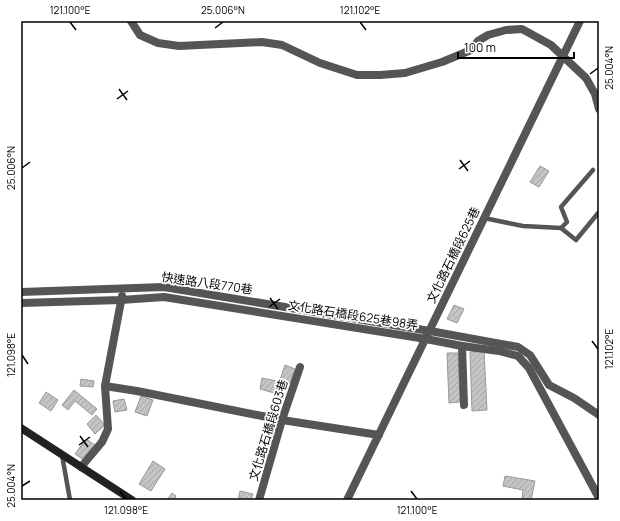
<svg xmlns="http://www.w3.org/2000/svg" width="620" height="521" font-family="Manrope,'Noto Sans TC',sans-serif">
<defs>
<pattern id="building-hatch" width="6" height="6" patternUnits="userSpaceOnUse"><rect width="6" height="6" fill="#c4c4c4"/><path d="M-1 1l2-2M0 6l6-6M5 7l2-2" fill="none" stroke="#a7a7a7"/></pattern>
</defs>
<rect width="100%" height="100%" fill="#fff"/>
<g fill="url(#building-hatch)" stroke="#999">
<path d="M540,166L549,171L539,187L530,182Z"/>
<path d="M454,305L464,309L457,323L447,319Z"/>
<path d="M484,351L487,410L472,411L470,352Z"/>
<path d="M447,353H458L460,402L449,403Z"/>
<path d="M285,365L295,369L290,383L280,380Z"/>
<path d="M262,378L277,381L274,393L260,389Z"/>
<path d="M81,379L94,381L93,387L80,386Z"/>
<path d="M74,390L97,409L92,415L75,401L68,410L62,405Z"/>
<path d="M46,392L58,400L51,411L39,403Z"/>
<path d="M141,396L153,400L147,416L135,412Z"/>
<path d="M124,399L127,410L115,412L113,401Z"/>
<path d="M96,415L105,425L95,434L87,424Z"/>
<path d="M86,439L95,445L84,460L75,454Z"/>
<path d="M153,461L165,469L151,491L139,484Z"/>
<path d="M505,476L535,481L531,500H522L523,490L503,486Z"/>
<path d="M240,491L253,494L251,500H238Z"/>
<path d="M172,493L176,496L174,500H167Z"/>
</g>
<g fill="none" stroke-linecap="round" stroke-linejoin="round">
<g stroke="#555" stroke-width="4.5">
<path d="M484,218L523,226L561,228L576,240L599,212"/>
<path d="M561,228L567,222L561,207L593,170"/>
<path d="M62,455L70,500"/>
</g>
<g stroke="#555" stroke-width="8">
<path d="M131,21L140,35L158,43L179,46L262,42L282,45L320,63L357,75H380L405,73L442,62L471,50L478,41L488,35L506,30L522,29L551,45L586,78L595,94L599,109"/>
<path d="M21,292L164,287L430,331L518,347L530,355L549,385L574,398L599,415"/>
<path d="M21,303L121,300L164,297L426,339L462,346L499,351L518,356L529,368L599,498"/>
<path d="M462,346L464,405"/>
<path d="M105,386L137,391L282,420L379,435"/>
<path d="M81,467L102,442L108,429L105,386L122,296"/>
<path d="M259,500L282,420L300,367"/>
<path d="M347,500L580,21"/>
</g>
<path stroke="#222" stroke-width="8" d="M21,428L132,500"/>
</g>
<path fill="none" stroke="#000" stroke-width="1.5" d="M70,22L76,30M360,22L366,30M215,28L223,22M590,74L598,68M119,89L127,100M117,99L128,91M460,160L468,171M22,168L30,162M459,169L470,161M270,298L278,309M269,307L280,299M592,341L598,349M22,355L28,364M80,436L88,447M79,445L90,437M22,486L30,481M120,491L126,499M411,491L417,499"/>
<g text-anchor="middle" dominant-baseline="central" stroke-width="3.5" stroke-linejoin="round" paint-order="stroke">
<g font-size="12" fill="#000" stroke="#fff">
<text transform="translate(453 255) rotate(-64)">文化路石橋段625巷</text>
<text transform="translate(207 283) rotate(8)">快速路八段770巷</text>
<text transform="translate(353 315) rotate(9)">文化路石橋段625巷98弄</text>
<text transform="translate(268 430) rotate(-73)">文化路石橋段603巷</text>
</g>
</g>
<rect width="620" height="521" fill="none" stroke="#ffffff" stroke-width="44"/>
<path d="M458 52v6h116v-6" fill="none" stroke="#000000" stroke-width="2"/>
<text x="464" y="52" font-size="12" fill="#000000" stroke="#ffffff" stroke-width="3" paint-order="stroke">100 m</text>
<rect x="22" y="22" width="576" height="477" fill="none" stroke="#000" stroke-width="1.5"/>
<g font-size="10" text-anchor="middle" fill="#000">
<text x="70" y="14">121.100°E</text>
<text x="223" y="14">25.006°N</text>
<text x="360" y="14">121.102°E</text>
<text transform="translate(609 68) rotate(-90)" y="4">25.004°N</text>
<text transform="translate(11 168) rotate(-90)" y="4">25.006°N</text>
<text transform="translate(609 349) rotate(-90)" y="4">121.102°E</text>
<text transform="translate(11 355) rotate(-90)" y="4">121.098°E</text>
<text transform="translate(11 486) rotate(-90)" y="4">25.004°N</text>
<text x="126" y="514">121.098°E</text>
<text x="417" y="514">121.100°E</text>
</g>
</svg>
